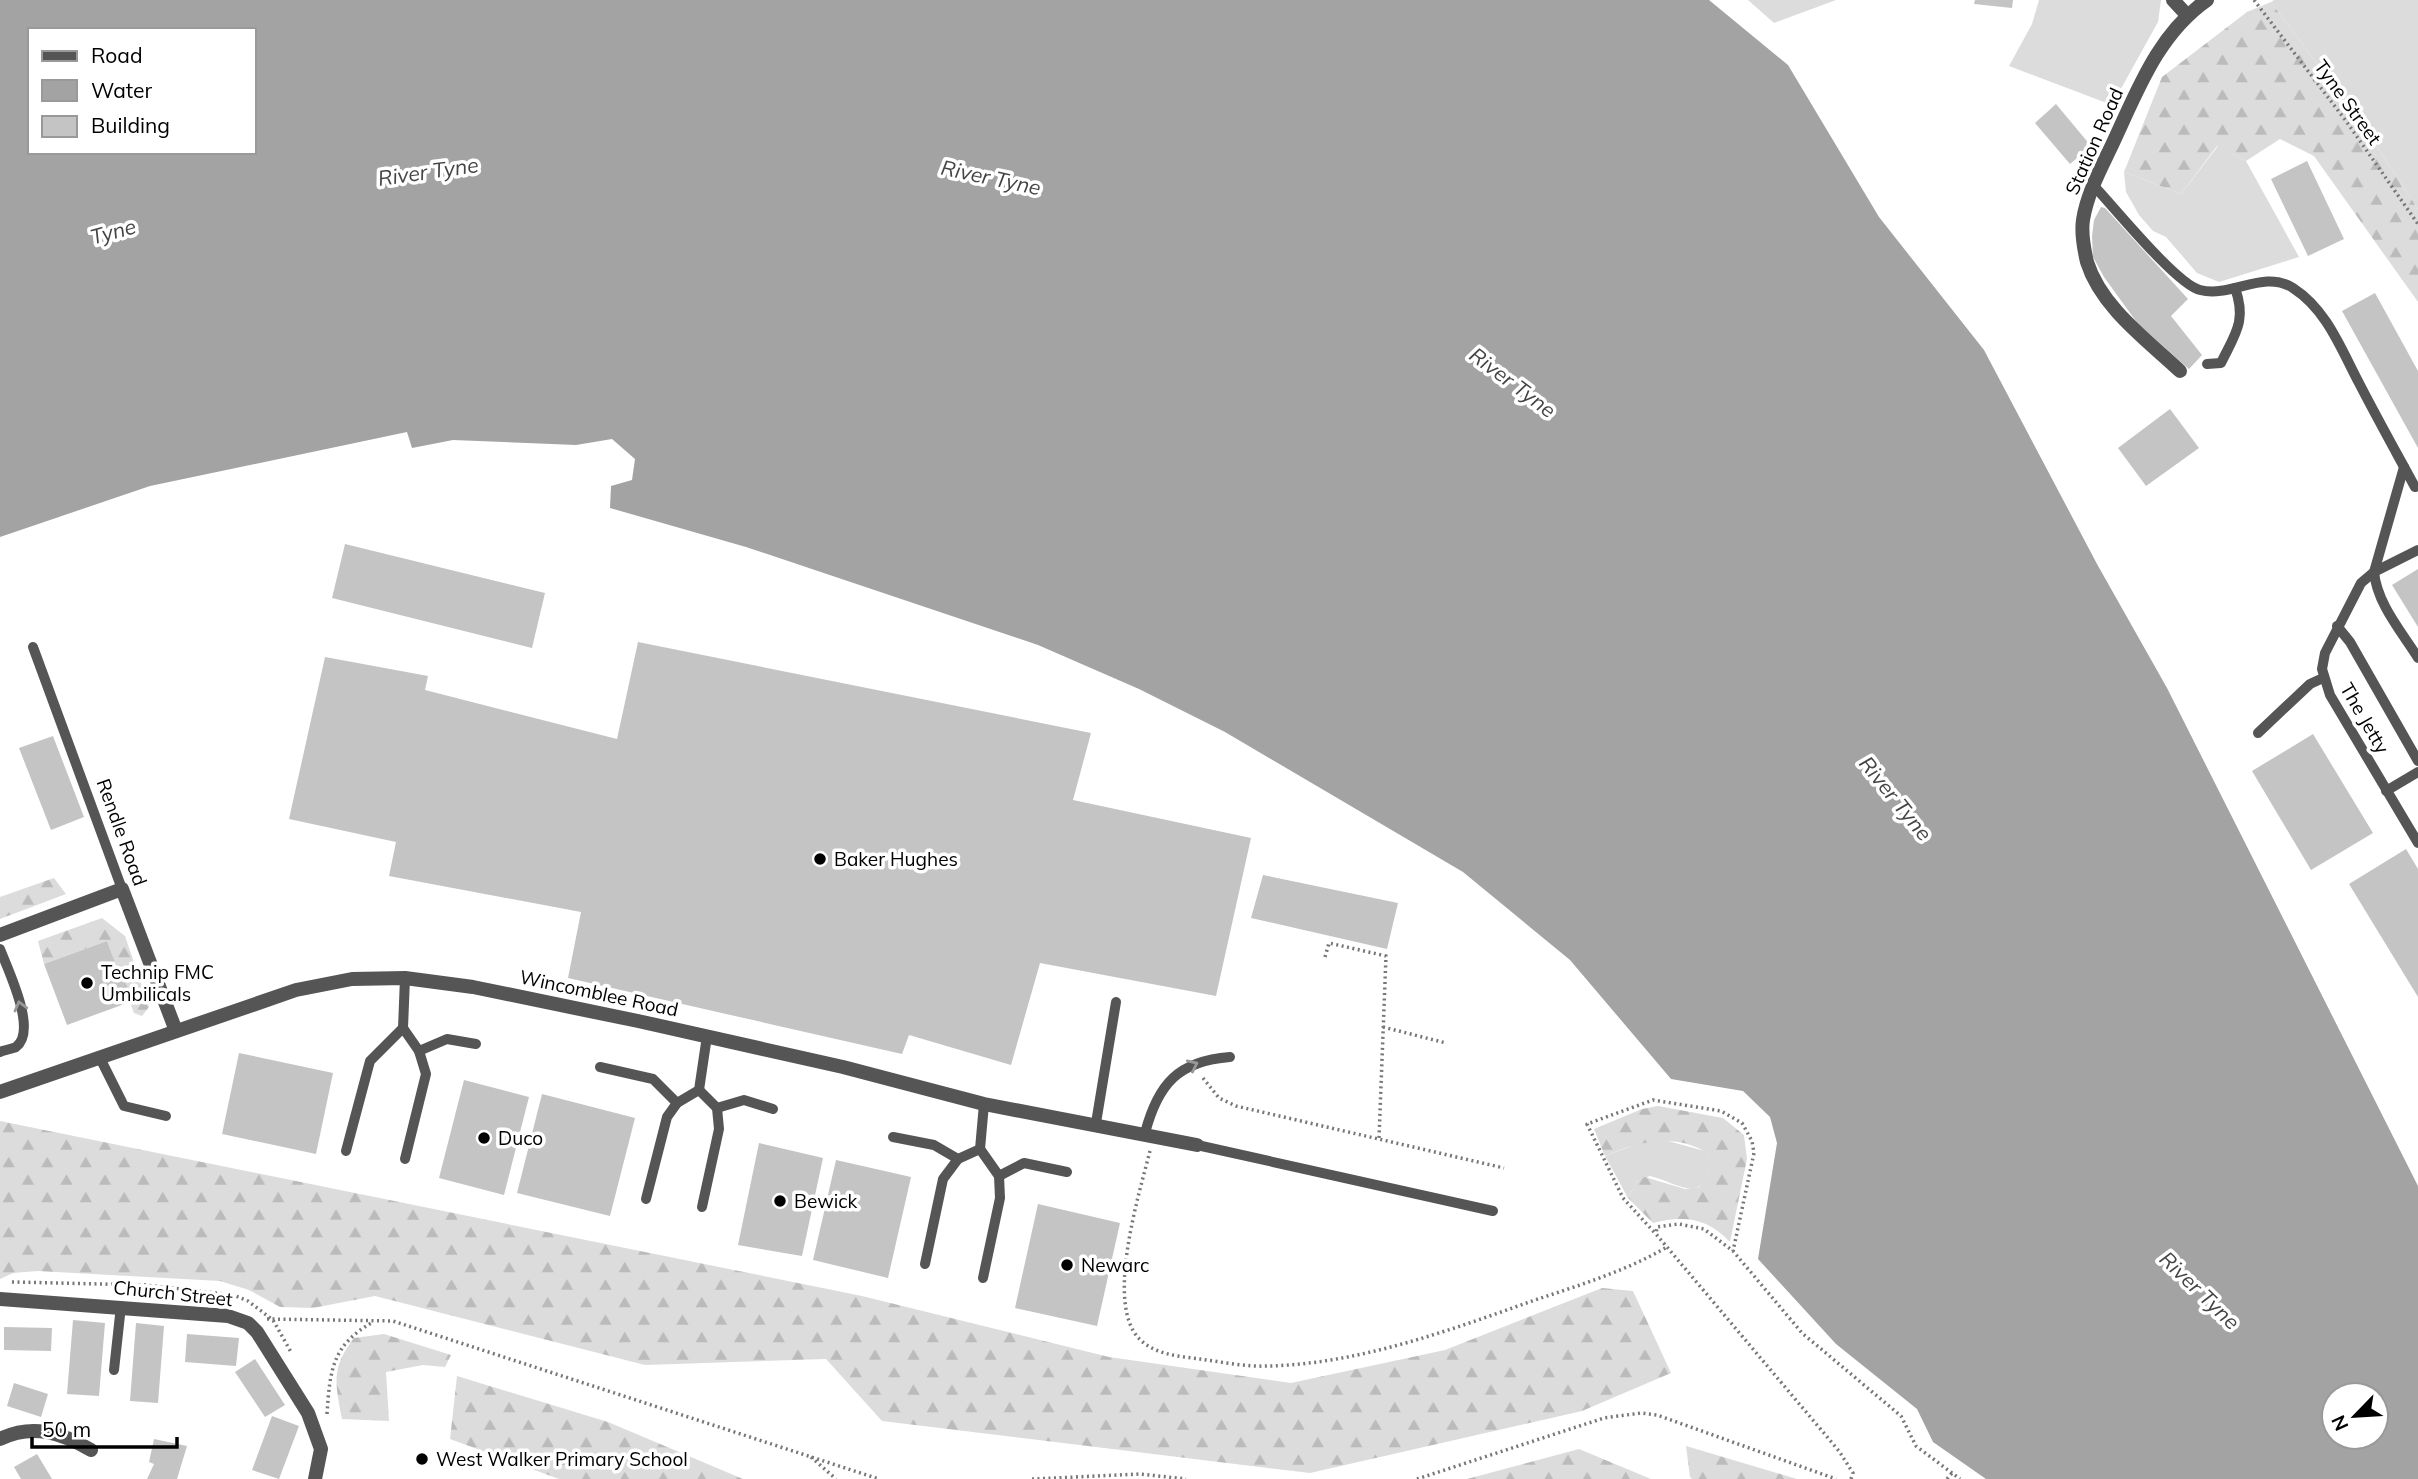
<svg xmlns="http://www.w3.org/2000/svg" width="2418" height="1479" font-family="Mulish,sans-serif">
<defs>
<pattern id="forest-firs" width="22" height="20" patternUnits="userSpaceOnUse" patternTransform="scale(1.75)"><rect width="22" height="20" fill="#dcdcdc"/><path d="M5 1l3.5 6h-7zM16 11l3.5 6h-7z" fill="#bbb"/></pattern>
</defs>
<rect width="100%" height="100%" fill="#fff"/>
<g fill="#dcdcdc">
<path d="M1748,0H1836L1774,23Z"/>
<path d="M2039,0H2161L2158,22L2112,105L2009,66L2032,24Z"/>
<path d="M2274,0H2418V209L2362,124L2271,2Z"/>
<path d="M2218,146L2246,161L2299,257L2219,282L2197,273L2166,237L2153,231L2139,215L2126,192L2124,172L2181,194Z"/>
<path d="M1645,1141H1668L1705,1151L1710,1163C1703,1206 1678,1183 1650,1176L1637,1181L1628,1198L1605,1156Z"/>
</g>
<g fill="url(#forest-firs)">
<path d="M2271,2L2362,124L2418,209V302L2314,156L2280,139L2246,161L2217,146L2181,194L2124,172L2162,77L2247,12Z"/>
<path d="M54,878L66,894L0,919V897Z"/>
<path d="M102,918L125,936L149,1007L142,1016L134,1013L107,941L44,964L38,941Z"/>
<path d="M1658,1106L1723,1118L1744,1135L1747,1159L1730,1242C1707,1218 1685,1215 1653,1223L1628,1198L1637,1181L1645,1177L1685,1189L1699,1187C1709,1176 1713,1163 1704,1151C1672,1133 1637,1142 1605,1156L1594,1129L1642,1109Z"/>
<path d="M0,1121L862,1296L1109,1357L1291,1383L1445,1350L1602,1288L1633,1291L1671,1373L1582,1411L1310,1473L882,1421L826,1359L645,1365L375,1296L313,1308L280,1307L249,1290L220,1281L38,1271L13,1273L0,1279Z"/>
<path d="M384,1334L451,1355L445,1367L423,1365L386,1372L389,1421L342,1419C335,1382 331,1368 354,1338Z"/>
<path d="M457,1376L608,1422L743,1479H559L450,1439Z"/>
<path d="M1686,1446L1797,1479H1692L1690,1477Z"/>
<path d="M1579,1449L1651,1479H1467Z"/>
</g>
<path fill="#a3a3a3" fill-rule="evenodd" d="M0,0H1709L1788,65L1879,217L1984,350L2097,564L2167,688L2418,1186V1479H1986L1933,1442L1917,1409L1836,1344L1758,1259L1777,1143L1770,1117L1743,1091L1671,1079L1570,960L1463,872L1225,732L1139,689L1038,645L746,547L610,508L611,486L632,480L635,459L612,439L576,445L453,440L412,448L407,432L150,486L0,537ZM30,30H254V152H30ZM2334,1395H2376V1437H2334Z"/>
<g fill="#c4c4c4">
<path d="M1975,0H2013L2012,8L1974,4Z"/>
<path d="M2056,104L2091,146L2070,164L2035,123Z"/>
<path d="M2307,161L2344,239L2308,256L2271,179Z"/>
<path d="M2101,207L2105,208L2188,299L2171,316L2202,355L2189,369L2138,324L2104,277L2093,257L2092,236L2094,220Z"/>
<path d="M2375,293L2418,371V448L2342,311Z"/>
<path d="M2170,409L2199,448L2146,486L2118,448Z"/>
<path d="M345,544L545,593L532,648L332,598Z"/>
<path d="M2418,569V627L2392,585Z"/>
<path d="M638,642L1091,733L1073,800L1251,838L1216,996L1040,963L1011,1065L909,1035L902,1054L568,978L581,912L389,876L396,842L289,819L325,657L428,676L425,690L617,739Z"/>
<path d="M2313,734L2373,833L2311,870L2252,771Z"/>
<path d="M53,736L84,817L51,830L19,748Z"/>
<path d="M2406,849L2418,869V997L2349,884Z"/>
<path d="M1263,875L1398,903L1387,949L1251,918Z"/>
<path d="M107,941L130,1002L67,1025L44,964Z"/>
<path d="M239,1053L333,1073L316,1154L222,1134Z"/>
<path d="M464,1080L529,1097L504,1195L439,1178Z"/>
<path d="M542,1094L635,1118L610,1216L517,1193Z"/>
<path d="M759,1143L823,1158L802,1256L738,1245Z"/>
<path d="M836,1160L911,1177L888,1278L813,1260Z"/>
<path d="M1038,1204L1120,1223L1097,1326L1015,1308Z"/>
<path d="M73,1320L105,1323L99,1396L67,1394Z"/>
<path d="M136,1323L164,1326L158,1403L130,1401Z"/>
<path d="M4,1327L52,1328L51,1351L4,1350Z"/>
<path d="M187,1334L239,1338L236,1366L185,1362Z"/>
<path d="M255,1359L285,1405L265,1417L235,1372Z"/>
<path d="M14,1383L48,1394L41,1417L7,1406Z"/>
<path d="M272,1416L299,1426L279,1479L252,1470Z"/>
<path d="M154,1439L187,1446L177,1479H147L154,1464L149,1462Z"/>
<path d="M37,1454L52,1479H21L14,1467Z"/>
</g>
<g fill="none" stroke-linecap="round" stroke-linejoin="round">
<g stroke="#777" stroke-width="3.5" stroke-dasharray="2 3.5" stroke-linecap="butt">
<path d="M2254,0L2346,121L2418,224"/>
<path d="M1325,957L1329,943L1386,956L1379,1138"/>
<path d="M1383,1027L1446,1043"/>
<path d="M1203,1078L1219,1098L1236,1106L1504,1168"/>
<path d="M1150,1151C1139,1194 1109,1292 1134,1332C1148,1354 1176,1356 1200,1359C1222,1362 1246,1367 1268,1366C1359,1364 1450,1330 1535,1300C1580,1285 1626,1271 1667,1247"/>
<path d="M1654,1232L1623,1198L1587,1124L1653,1100L1721,1111L1742,1123L1752,1141L1754,1153L1733,1251"/>
<path d="M12,1282L145,1285L233,1295L248,1301L273,1320L291,1352"/>
<path d="M267,1319L393,1321L879,1479"/>
<path d="M327,1414C330,1370 332,1345 373,1322"/>
<path d="M811,1457L836,1479"/>
<path d="M1032,1479L1140,1474L1186,1479"/>
<path d="M1417,1479L1604,1418L1641,1413L1657,1415L1836,1479"/>
<path d="M1851,1479L1853,1473L1839,1451L1656,1234L1657,1227L1679,1224L1704,1229L1733,1251L1802,1333L1901,1416L1916,1446L1960,1479"/>
<path d="M1947,1479L1952,1473"/>
</g>
<g stroke="#555" stroke-width="10">
<path d="M2094,186C2114,207 2176,284 2200,290C2232,298 2263,269 2293,288C2327,310 2341,349 2359,383C2377,418 2396,452 2415,487"/>
<path d="M2207,364L2221,363C2235,334 2247,321 2235,288"/>
<path d="M2404,467L2374,572C2377,604 2402,632 2418,658"/>
<path d="M2418,550L2374,572L2361,583L2325,653L2322,669L2330,695L2418,843"/>
<path d="M2337,626L2350,642L2418,761"/>
<path d="M33,647L122,889"/>
<path d="M2258,733L2310,684L2323,678"/>
<path d="M2386,791L2418,772"/>
<path d="M0,949C8,970 38,1031 16,1047C12,1049 4,1050 0,1052"/>
<path d="M403,1028L419,1051L426,1074L405,1159"/>
<path d="M419,1051L447,1039L476,1044"/>
<path d="M100,1058L124,1106L166,1116"/>
<path d="M600,1067L653,1079L677,1103"/>
<path d="M699,1090L717,1108L719,1129L702,1207"/>
<path d="M717,1108L744,1100L773,1109"/>
<path d="M1096,1123L1116,1002"/>
<path d="M1145,1133C1158,1084 1178,1061 1230,1057"/>
<path d="M893,1137L934,1145L958,1159"/>
<path d="M1197,1145L1493,1211"/>
<path d="M980,1149L999,1176L1000,1198L983,1278"/>
<path d="M346,1151L370,1061L403,1028L405,978"/>
<path d="M999,1176L1024,1163L1067,1172"/>
<path d="M646,1199L667,1117L677,1103L699,1090L707,1036"/>
<path d="M925,1264L943,1179L958,1159L980,1149L984,1104"/>
<path d="M114,1370L121,1306"/>
</g>
<g stroke="#555" stroke-width="14">
<path d="M2173,0L2186,14"/>
<path d="M2180,371C2147,340 2101,307 2087,262C2084,249 2081,233 2083,220C2087,194 2101,168 2112,145C2137,92 2157,35 2207,0"/>
<path d="M0,935L122,889L176,1031"/>
<path d="M0,1092L296,990L352,979L405,978L473,987L638,1021L843,1067L984,1104L1197,1145"/>
<path d="M0,1299L228,1316L248,1323L257,1332L308,1413L321,1449L315,1479"/>
<path d="M0,1439C33,1423 62,1433 91,1450"/>
</g>
</g>
<defs><path id="oneway-chevron" d="M-2-3.5L2.5 0L-2 3.5" fill="none" stroke-width="1.6" stroke-linecap="round" stroke-linejoin="round" transform="scale(1.75)"/></defs>
<g stroke="#999">
<use href="#oneway-chevron" transform="translate(20 1006) rotate(-105)"/>
<use href="#oneway-chevron" transform="translate(1193 1065) rotate(-25)"/>
</g>
<g fill="#000" stroke="#fff" stroke-width="2.5">
<circle cx="820" cy="859" r="7"/>
<circle cx="87" cy="983" r="7"/>
<circle cx="484" cy="1138" r="7"/>
<circle cx="780" cy="1201" r="7"/>
<circle cx="1067" cy="1265" r="7"/>
<circle cx="422" cy="1459" r="7"/>
</g>
<g text-anchor="middle" dominant-baseline="central" stroke-width="7" stroke-linejoin="round" paint-order="stroke">
<g font-size="19" fill="#000" stroke="#fff">
<text transform="translate(2348 102) rotate(54)">Tyne Street</text>
<text transform="translate(2094 141) rotate(-66)">Station Road</text>
<text transform="translate(2365 718) rotate(60)">The Jetty</text>
<text transform="translate(122 832) rotate(70)">Rendle Road</text>
<text transform="translate(599 993) rotate(12)">Wincomblee Road</text>
<text transform="translate(173 1293) rotate(6)">Church Street</text>
</g>
<g font-size="19" fill="#000" stroke="#fff" text-anchor="start">
<text x="834" y="859">Baker Hughes</text>
<text x="101" y="972">Technip FMC<tspan x="101" dy="22">Umbilicals</tspan></text>
<text x="498" y="1138">Duco</text>
<text x="794" y="1201">Bewick</text>
<text x="1081" y="1265">Newarc</text>
<text x="436" y="1459">West Walker Primary School</text>
</g>
<g font-size="21" font-style="italic" fill="#444" stroke="#fff">
<text transform="translate(428 171) rotate(-8)">River Tyne</text>
<text transform="translate(991 177) rotate(12)">River Tyne</text>
<text transform="translate(113 231) rotate(-15)">Tyne</text>
<text transform="translate(1513 382) rotate(37)">River Tyne</text>
<text transform="translate(1896 798) rotate(51)">River Tyne</text>
<text transform="translate(2200 1290) rotate(44)">River Tyne</text>
</g>
</g>
<rect x="28" y="28" width="228" height="126" fill="#ffffff" stroke="#999999" stroke-width="2"/>
<rect x="42" y="51" width="35" height="10" fill="#555555" stroke="#999999" stroke-width="2"/>
<text x="91" y="63" font-size="21" fill="#000000">Road</text>
<rect x="42" y="80" width="35" height="21" fill="#a3a3a3" stroke="#999999" stroke-width="2"/>
<text x="91" y="98" font-size="21" fill="#000000">Water</text>
<rect x="42" y="116" width="35" height="21" fill="#c4c4c4" stroke="#999999" stroke-width="2"/>
<text x="91" y="133" font-size="21" fill="#000000">Building</text>
<g transform="translate(2355 1416) rotate(245)"><circle r="33" fill="#ffffff" stroke="#999999" stroke-width="2"/>
<path d="M0-5L12 26L0 18L-12 26Z" fill="#000000"/>
<text y="-10" font-size="19" font-weight="bold" text-anchor="middle" fill="#000000">N</text>
</g>
<path d="M32 1437v10h145v-10" fill="none" stroke="#000000" stroke-width="3.5"/>
<text x="42" y="1437" font-size="21" fill="#000000" stroke="#ffffff" stroke-width="5" paint-order="stroke">50 m</text>
</svg>
